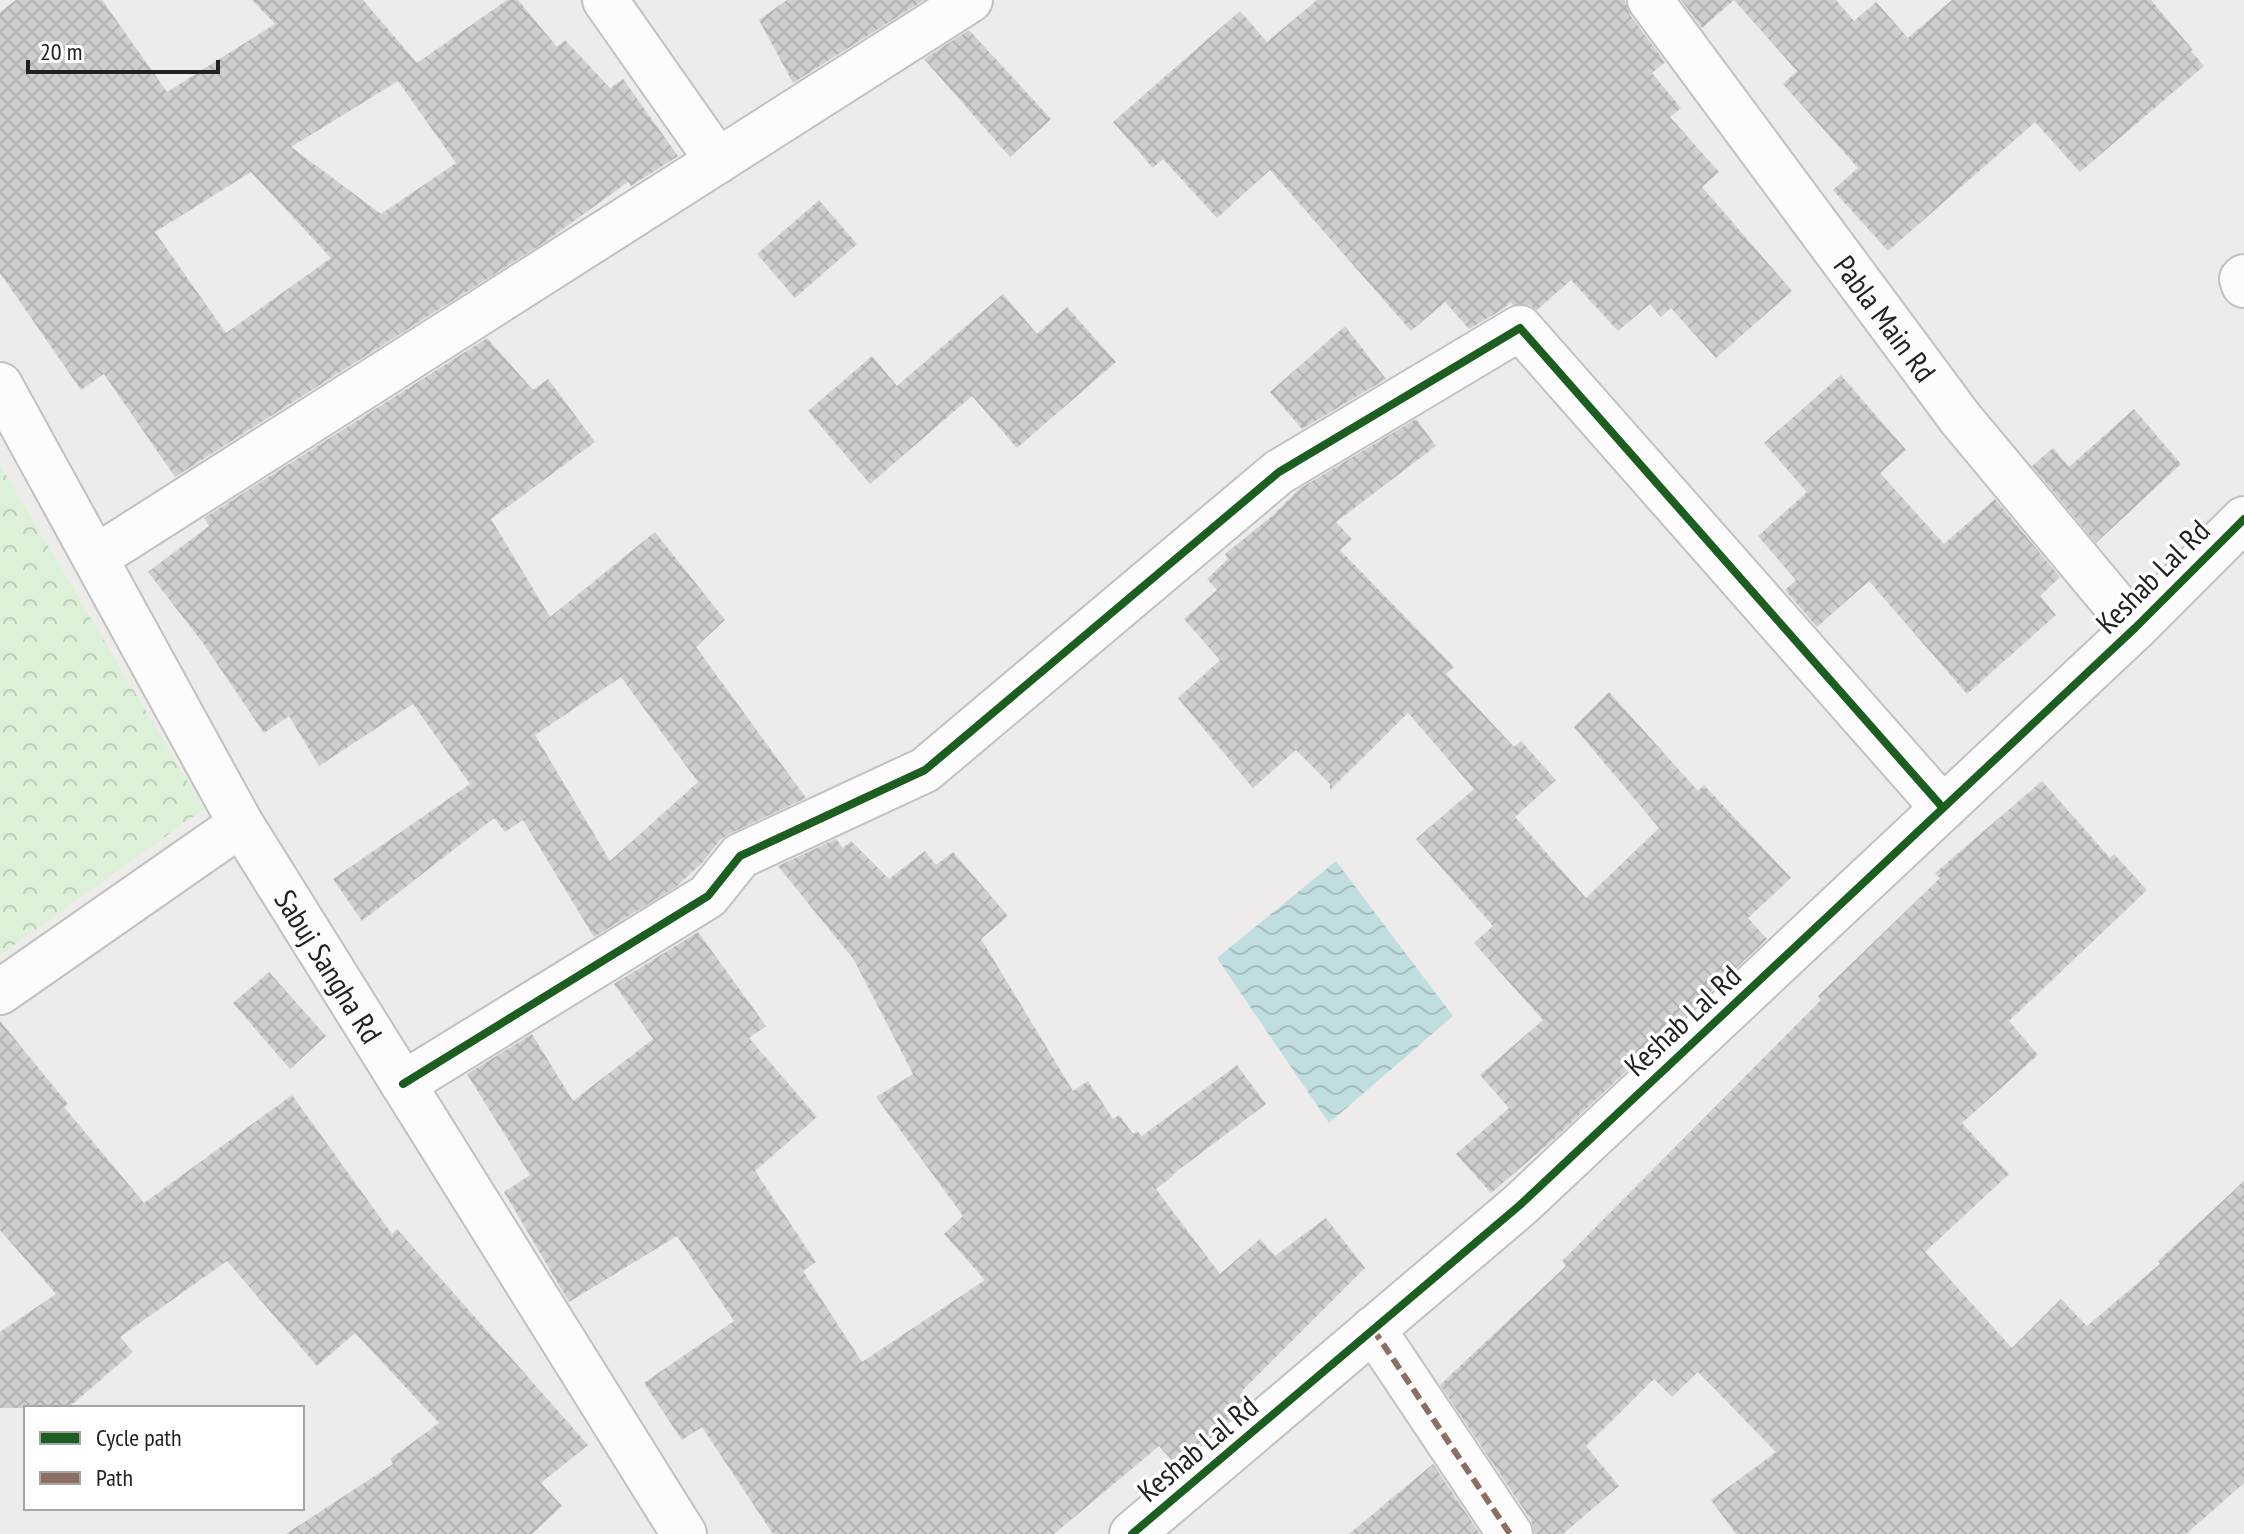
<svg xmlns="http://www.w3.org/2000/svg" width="2244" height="1534" font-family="'PT Sans Narrow',sans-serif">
<defs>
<pattern id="park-crowns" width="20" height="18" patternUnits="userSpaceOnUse" patternTransform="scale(2)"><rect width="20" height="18" fill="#dcf1d8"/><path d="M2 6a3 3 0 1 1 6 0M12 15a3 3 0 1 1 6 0" fill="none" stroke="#bcceb9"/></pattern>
<pattern id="water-waves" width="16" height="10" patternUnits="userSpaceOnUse" patternTransform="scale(2)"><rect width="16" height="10" fill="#c0dddf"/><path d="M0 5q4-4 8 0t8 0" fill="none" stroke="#a5bdbf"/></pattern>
<pattern id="building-cross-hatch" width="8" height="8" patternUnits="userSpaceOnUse" patternTransform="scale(2)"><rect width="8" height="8" fill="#d1cfcd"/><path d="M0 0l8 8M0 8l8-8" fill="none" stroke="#b3b1b0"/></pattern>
</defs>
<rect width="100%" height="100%" fill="#eeecea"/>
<path fill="url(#park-crowns)" d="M0,465L204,809L0,955Z"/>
<path fill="url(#water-waves)" d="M1336,861L1453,1016L1329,1123L1217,958Z"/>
<g fill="url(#building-cross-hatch)" fill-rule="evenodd">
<path d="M16,0H102L167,92L275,24L252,0H363L417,63L507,0H518L557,47L565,40L610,88L623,79L678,156L631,186L628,182L545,242L175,477L104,374L81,390L0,273V12ZM398,81L456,163L381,214L291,147ZM251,172L331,258L226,333L155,232Z"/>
<path d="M787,0H924L793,83L759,20Z"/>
<path d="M1317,0H1625L1630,15L1665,62L1652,73L1681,108L1670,117L1719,172L1702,187L1792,291L1716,358L1671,308L1661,317L1650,304L1618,331L1571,280L1537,310L1529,305H1513L1511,302L1503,309L1469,329L1445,302L1411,331L1270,170L1217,218L1163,159L1153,168L1113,122L1240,11L1267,42Z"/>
<path d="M1681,0H1836L1854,21L1876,2L1908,38L1952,0H2151L2193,50L2191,51L2204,66L2080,172L2035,122L1888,251L1833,190L1858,168L1783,84L1797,71L1734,0L1702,28Z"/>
<path d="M969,30L1051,119L1010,157L924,59Z"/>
<path d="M819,200L857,244L795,298L757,254Z"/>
<path d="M1003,294L1037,334L1067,307L1116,362L1017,448L972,396L870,484L808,411L872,356L897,386Z"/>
<path d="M1345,326L1386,379L1302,429L1270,392Z"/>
<path d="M487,338L533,390L548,379L595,442L491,519L550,617L655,532L725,620L696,647L806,798L729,834L720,840L703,862L676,887L594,937L523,820L505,832L494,818L362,921L333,879L470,784L413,704L319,766L289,716L264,733L203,643L148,572L209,526L204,518ZM621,677L698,782L610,861L535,735Z"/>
<path d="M1841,375L1906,450L1880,473L1944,544L1995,499L2060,577L2040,596L2056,615L1967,694L1869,581L1817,627L1785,590L1796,580L1758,536L1807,492L1764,443Z"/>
<path d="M2134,409L2181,464L2096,543L2032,466L2053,448L2069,467Z"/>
<path d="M1416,419L1436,446L1336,522L1352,539L1340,550L1454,667L1446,674L1514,747L1521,741L1556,780L1515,817L1586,898L1659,828L1574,727L1609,692L1698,791L1704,785L1791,878L1748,918L1767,939L1554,1139L1491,1193L1456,1154L1509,1108L1480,1075L1543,1020L1474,943L1493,926L1416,839L1474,789L1408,713L1330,790V784L1296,750L1253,788L1178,698L1220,660L1184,619L1217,590L1207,579L1228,559L1225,554L1272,516L1299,489Z"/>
<path d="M2042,781L2110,858L2114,854L2147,890L2009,1021L2038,1055L1962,1123L2009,1174L1925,1252L2012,1348L2061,1299L2087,1326L2160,1264L2158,1261L2244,1181V1483L2186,1534H1736L1711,1500L1776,1452L1698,1372L1672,1397L1654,1379L1586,1446L1619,1486L1563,1534H1535L1531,1520L1440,1385L1566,1266L1562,1261L1821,1000L1818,996L1940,878L1935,873Z"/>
<path d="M836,839L843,848L851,841L889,879L925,851L936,865L953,852L1008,916L981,939L1073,1091L1088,1081L1113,1119L1119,1115L1133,1134L1137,1131L1142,1136L1237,1065L1266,1104L1172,1175L1173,1176L1156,1189L1220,1274L1260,1239L1275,1256L1326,1218L1365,1268L1242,1391L1251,1401L1175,1464L1159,1446L1054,1534H773L702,1427L682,1440L644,1383L734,1321L677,1236L569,1302L504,1192L530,1175L467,1074L532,1034L573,1101L653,1039L614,984L698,932L766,1026L749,1038L817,1117L755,1171L816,1262L803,1271L862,1362L985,1280L944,1234L963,1216L876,1097L913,1074L854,960L778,866Z"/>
<path d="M269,972L326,1036L290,1069L233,1003Z"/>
<path d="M0,1021L68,1104L64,1107L144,1203L292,1095L392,1234L397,1229L588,1445L541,1483L562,1506L532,1534H286L393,1464L390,1459L439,1423L355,1333L317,1366L227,1261L120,1337L133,1352L68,1408H0V1332L56,1294L0,1230Z"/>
<path d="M1433,1464L1480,1534H1349Z"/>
</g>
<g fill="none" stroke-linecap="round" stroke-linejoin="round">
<g stroke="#c2c1c0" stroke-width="48">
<g id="street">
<path d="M605,0L718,161"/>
<path id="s1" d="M1650,0L1960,418L2135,628"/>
<path d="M2244,277L2242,279L2244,285"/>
<path id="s2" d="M0,385L241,824L684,1534"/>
<path d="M95,558L970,0"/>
<path d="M0,992L241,824"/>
<path d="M403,1084L708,896L740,856L925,770L1279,472L1520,328L1943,808"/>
<path d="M1373,1329L1510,1534"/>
<path d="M1132,1534L1520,1205L2135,628L2244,519"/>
</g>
</g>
<use href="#street" stroke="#fcfcfc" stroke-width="44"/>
<path stroke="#8d6e63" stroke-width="6" stroke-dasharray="12 6" stroke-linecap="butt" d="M1373,1329L1510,1534"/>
<g stroke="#fff" stroke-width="13">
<g id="cycleway">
<path d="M403,1084L708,896L740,856L925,770L1279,472L1520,328L1943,808"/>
<path d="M1132,1534L1520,1205L2135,628L2244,519"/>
</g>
</g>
<use href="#cycleway" stroke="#1b5e20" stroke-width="8"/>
</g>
<g text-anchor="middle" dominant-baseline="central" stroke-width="7" stroke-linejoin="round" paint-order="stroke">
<g font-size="30" fill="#212121" stroke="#fff">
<text stroke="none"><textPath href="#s1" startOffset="396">Pabla Main Rd</textPath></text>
<text transform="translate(2152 576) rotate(-45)">Keshab Lal Rd</text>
<text stroke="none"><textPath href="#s2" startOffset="668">Sabuj Sangha Rd</textPath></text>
<text transform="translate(1682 1020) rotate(-43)">Keshab Lal Rd</text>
<text transform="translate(1197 1448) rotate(-40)">Keshab Lal Rd</text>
</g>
</g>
<rect x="24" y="1406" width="280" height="104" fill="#ffffff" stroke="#a6a6a6" stroke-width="2"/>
<rect x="40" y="1432" width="40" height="12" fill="#1b5e20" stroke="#a6a6a6" stroke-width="2"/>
<text x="96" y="1446" font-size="24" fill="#212121">Cycle path</text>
<rect x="40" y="1472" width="40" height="12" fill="#8d6e63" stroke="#a6a6a6" stroke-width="2"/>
<text x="96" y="1486" font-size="24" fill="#212121">Path</text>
<path d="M28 60v12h190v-12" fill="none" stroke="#212121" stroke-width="4"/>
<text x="40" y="60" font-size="24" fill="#212121" stroke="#ffffff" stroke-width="6" paint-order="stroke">20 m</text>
</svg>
